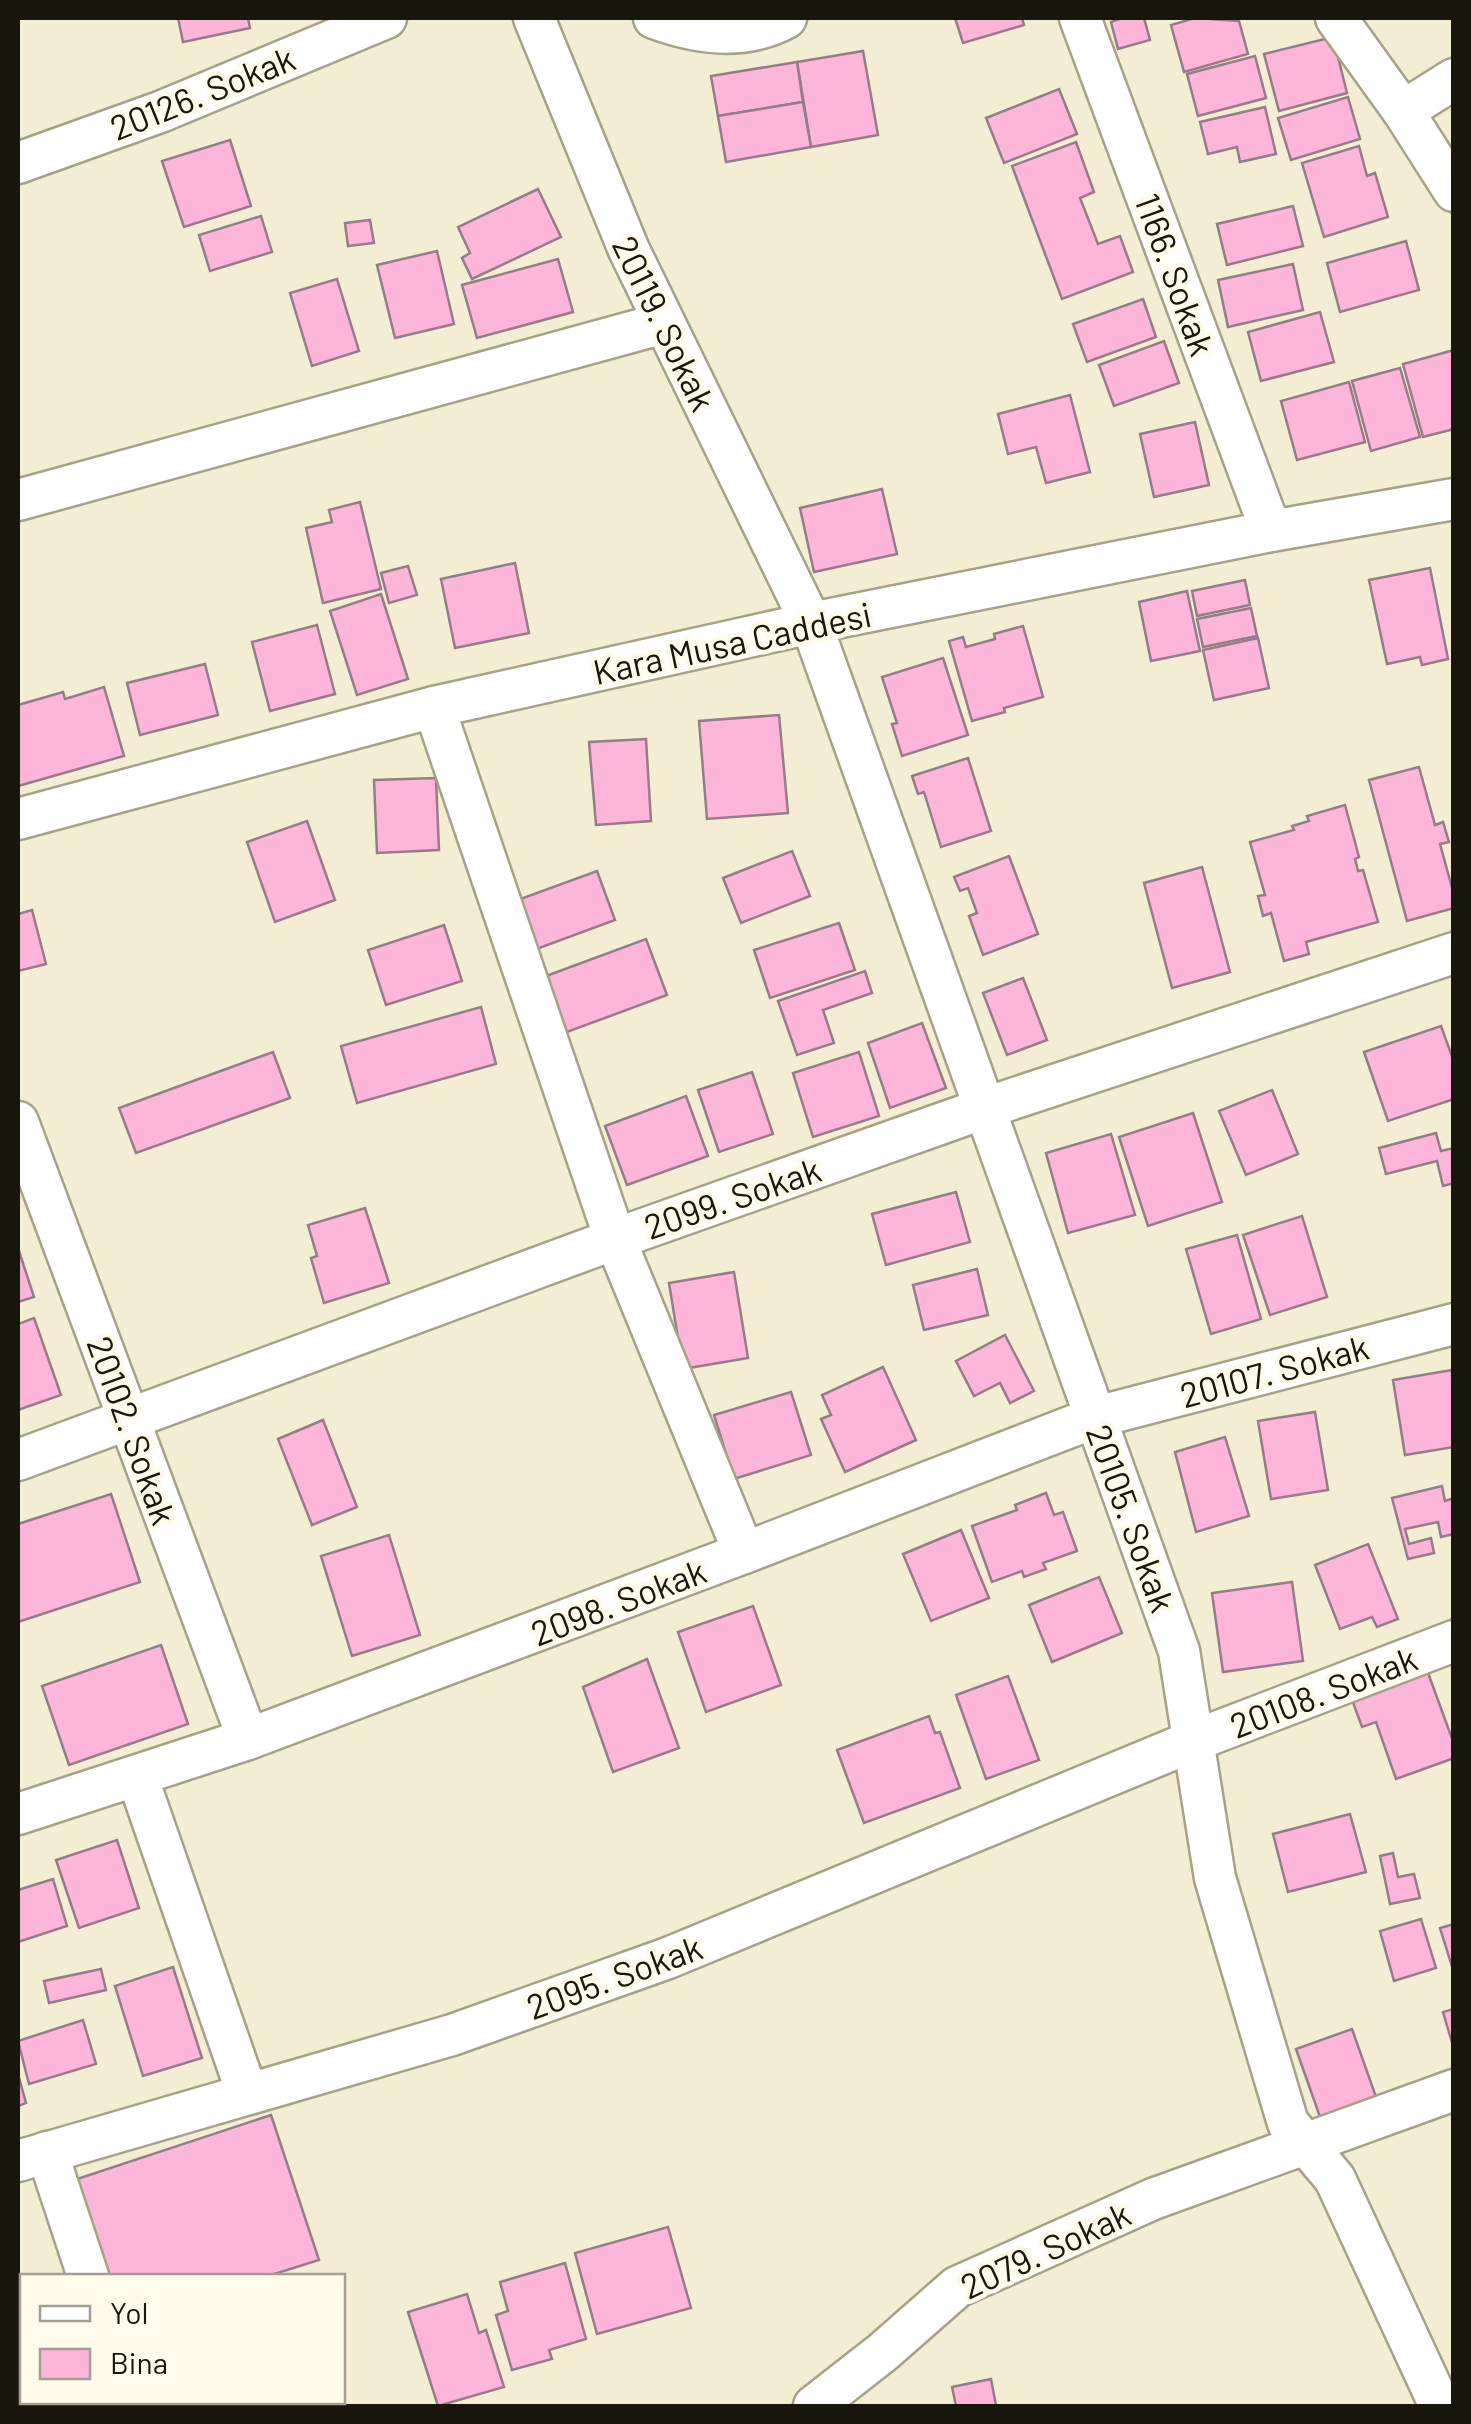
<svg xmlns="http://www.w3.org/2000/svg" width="1471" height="2424" font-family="Barlow,sans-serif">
<rect width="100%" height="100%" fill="#f3eed3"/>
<g fill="#fdb5d9" stroke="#967c88" stroke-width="2.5">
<path d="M178,18H248L250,28L183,42Z"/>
<path d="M955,18H1022L1024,25L963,43Z"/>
<path d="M1122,18H1144L1150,40L1118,49L1111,22Z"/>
<path d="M1195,18L1239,21L1248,54L1184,72L1171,25Z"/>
<path d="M1333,37L1347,93L1279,111L1264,54Z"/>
<path d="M863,51L878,135L811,147L797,62Z"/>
<path d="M1255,56L1266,98L1198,116L1187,74Z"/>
<path d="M797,62L803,102L718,116L711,76Z"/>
<path d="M1059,89L1077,134L1004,163L986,118Z"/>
<path d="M1348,97L1360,139L1291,160L1278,118Z"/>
<path d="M803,102L811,147L726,162L718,116Z"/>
<path d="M1265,107L1276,154L1240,162L1237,147L1208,154L1200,122Z"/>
<path d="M230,140L251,206L184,227L162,161Z"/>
<path d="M1076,142L1094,192L1080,198L1098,244L1120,236L1133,272L1062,299L1012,166Z"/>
<path d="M1359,146L1367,176L1375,173L1388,217L1324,237L1302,163Z"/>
<path d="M538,189L561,237L472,279L462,258L470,253L458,227Z"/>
<path d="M1293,206L1303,246L1227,265L1217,224Z"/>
<path d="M261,216L272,252L210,271L199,235Z"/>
<path d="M370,220L374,243L348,246L345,223Z"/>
<path d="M1406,241L1419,290L1340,312L1327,263Z"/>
<path d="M437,251L454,324L395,338L377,265Z"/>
<path d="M558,259L573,312L477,338L462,285Z"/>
<path d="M1293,264L1303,310L1228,327L1218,280Z"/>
<path d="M337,279L359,351L312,366L290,293Z"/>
<path d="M1143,299L1156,337L1087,362L1073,324Z"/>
<path d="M1320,312L1334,362L1261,381L1248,332Z"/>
<path d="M1164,341L1179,383L1114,406L1099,365Z"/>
<path d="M1454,350V429L1423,437L1403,364Z"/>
<path d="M1400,368L1420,437L1371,451L1352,381Z"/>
<path d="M1349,382L1365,442L1297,460L1281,401Z"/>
<path d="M1070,395L1090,472L1046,483L1036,447L1008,454L998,414Z"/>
<path d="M1195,422L1209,485L1154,497L1140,434Z"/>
<path d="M882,489L897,554L814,572L800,508Z"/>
<path d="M360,502L381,589L323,603L306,528L332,522L329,510Z"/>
<path d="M515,563L529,633L455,648L441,579Z"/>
<path d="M408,566L417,595L389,603L381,573Z"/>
<path d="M1430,568L1448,659L1422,665L1420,657L1387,664L1369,580Z"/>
<path d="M1245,580L1250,605L1197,616L1192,591Z"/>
<path d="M1187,591L1200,651L1151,661L1139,602Z"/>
<path d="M381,594L408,679L357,695L330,611Z"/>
<path d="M1251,608L1257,636L1203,647L1197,619Z"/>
<path d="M317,625L335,694L270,711L252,642Z"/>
<path d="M1023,626L1043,697L1004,708L1005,712L972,721L949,641L963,637L966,647L995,639L994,634Z"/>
<path d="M1258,638L1269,688L1214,700L1203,650Z"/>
<path d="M943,658L968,735L902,756L892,724L897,723L882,677Z"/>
<path d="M205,664L218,715L140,735L127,683Z"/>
<path d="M104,687L124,756L18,786V705L63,692L65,699Z"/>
<path d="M779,715L788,813L707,819L699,721Z"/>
<path d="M646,739L651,821L596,825L589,742Z"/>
<path d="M968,758L991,831L941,847L924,792L918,794L912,776Z"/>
<path d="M1419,767L1435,825L1443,822L1449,842L1440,844L1454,895V908L1407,921L1369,780Z"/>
<path d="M436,778L439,850L377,853L374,780Z"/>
<path d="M1345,805L1359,857L1355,859L1358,871L1363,870L1378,922L1306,942L1309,954L1284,961L1271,913L1263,916L1258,896L1265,895L1250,842L1294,830L1292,826L1309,821L1307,816Z"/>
<path d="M307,821L335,900L275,922L247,842Z"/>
<path d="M792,851L810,896L741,923L723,878Z"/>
<path d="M1009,856L1038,934L983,955L969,916L977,913L968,888L960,891L954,877Z"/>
<path d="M1202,867L1230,972L1172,988L1144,883Z"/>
<path d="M597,871L615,920L534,950L515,901Z"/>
<path d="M32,910L46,964L18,971V914Z"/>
<path d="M839,923L855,970L770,998L754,950Z"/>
<path d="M444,925L462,981L386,1005L368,950Z"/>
<path d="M646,939L667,995L567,1032L546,976Z"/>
<path d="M865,971L872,993L823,1010L834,1043L797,1055L778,1001Z"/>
<path d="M1023,978L1047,1040L1007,1055L983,993Z"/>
<path d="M481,1007L496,1064L357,1103L341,1046Z"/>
<path d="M922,1023L946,1088L890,1108L868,1043Z"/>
<path d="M1441,1026L1454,1062V1099L1388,1121L1364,1052Z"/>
<path d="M273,1052L290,1098L136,1153L119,1108Z"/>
<path d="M859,1052L879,1116L813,1137L793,1073Z"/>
<path d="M752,1072L773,1134L719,1152L698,1090Z"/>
<path d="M1272,1090L1298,1154L1246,1175L1219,1111Z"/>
<path d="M686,1096L708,1156L627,1185L605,1126Z"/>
<path d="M1193,1113L1222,1202L1148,1226L1119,1137Z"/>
<path d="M1436,1133L1441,1151L1454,1148V1183L1443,1186L1437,1161L1386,1174L1379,1148Z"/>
<path d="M1111,1134L1135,1215L1068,1233L1046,1153Z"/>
<path d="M956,1192L970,1242L886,1265L872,1214Z"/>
<path d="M365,1208L389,1283L324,1303L311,1258L317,1256L308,1225Z"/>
<path d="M1302,1216L1327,1297L1270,1315L1243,1235Z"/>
<path d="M1237,1235L1261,1319L1211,1334L1186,1249Z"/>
<path d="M18,1248L34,1297L18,1302Z"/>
<path d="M977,1269L988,1315L924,1330L913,1285Z"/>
<path d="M734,1272L748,1358L683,1369L669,1283Z"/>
<path d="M34,1318L61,1395L18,1410V1324Z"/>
<path d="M1005,1335L1034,1391L1010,1403L1000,1383L974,1396L956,1361Z"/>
<path d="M883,1367L916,1440L845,1472L821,1419L831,1415L822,1395Z"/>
<path d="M1452,1370L1454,1447L1405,1455L1393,1380Z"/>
<path d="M791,1392L811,1455L734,1479L714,1415Z"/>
<path d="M1315,1412L1328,1490L1271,1499L1258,1421Z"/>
<path d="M323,1420L357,1507L312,1525L278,1439Z"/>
<path d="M1225,1437L1249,1516L1196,1532L1175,1452Z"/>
<path d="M1442,1486L1445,1501L1454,1498V1534L1441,1537L1438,1522L1405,1529L1409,1544L1431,1538L1434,1553L1408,1559L1392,1498Z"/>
<path d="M1046,1493L1054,1515L1063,1512L1077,1551L1043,1563L1046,1569L1024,1577L1022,1571L992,1582L972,1526L1017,1510L1015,1505Z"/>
<path d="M111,1494L140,1582L18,1622V1524Z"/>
<path d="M961,1530L989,1598L931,1621L903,1554Z"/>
<path d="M389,1535L420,1635L352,1656L321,1556Z"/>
<path d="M1368,1544L1398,1619L1377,1627L1372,1617L1340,1629L1315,1565Z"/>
<path d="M1099,1577L1122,1633L1052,1662L1029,1605Z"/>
<path d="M1292,1582L1303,1661L1223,1672L1212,1593Z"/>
<path d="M753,1606L781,1685L706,1712L678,1632Z"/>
<path d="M161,1645L188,1724L69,1765L42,1686Z"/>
<path d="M647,1659L679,1748L613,1772L583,1687Z"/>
<path d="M1427,1670L1454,1744V1758L1396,1779L1376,1722L1362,1727L1351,1697Z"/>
<path d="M1008,1676L1039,1760L986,1779L956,1695Z"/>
<path d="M929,1716L935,1733L940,1732L960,1788L864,1823L837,1750Z"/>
<path d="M1350,1814L1366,1872L1288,1892L1273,1834Z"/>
<path d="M117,1840L139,1908L79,1928L56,1860Z"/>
<path d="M1393,1853L1398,1877L1414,1874L1420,1898L1390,1904L1380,1856Z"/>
<path d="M53,1879L67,1926L18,1942V1890Z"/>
<path d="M1421,1919L1436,1968L1394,1981L1380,1931Z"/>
<path d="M1454,1924V1973L1440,1928Z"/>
<path d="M173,1967L202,2058L143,2076L115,1986Z"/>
<path d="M101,1969L106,1990L49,2003L44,1981Z"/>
<path d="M1454,2009V2046H1453L1443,2012Z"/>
<path d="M83,2020L96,2064L29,2084L18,2041Z"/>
<path d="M1352,2029L1376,2097L1320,2117L1296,2049Z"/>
<path d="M18,2074L26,2103L18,2106Z"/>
<path d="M271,2115L319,2260L268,2276H99L68,2182Z"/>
<path d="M668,2227L691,2308L597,2334L575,2253Z"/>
<path d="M565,2263L586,2339L549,2350L552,2359L512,2370L496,2315L508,2311L500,2282Z"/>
<path d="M467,2294L479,2333L486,2330L504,2387L438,2406L408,2312Z"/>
<path d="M991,2379L996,2405L956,2406L952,2387Z"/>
</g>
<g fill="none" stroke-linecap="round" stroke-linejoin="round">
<g stroke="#a6a187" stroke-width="45">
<g id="minor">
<path d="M534,18L629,250L811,623L1179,1651L1215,1878L1288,2123L1335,2179L1440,2406"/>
<path d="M654,18C697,34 744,41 786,18"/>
<path d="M1080,18L1271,531"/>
<path d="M1336,18L1403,111"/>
<path d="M1454,79L1403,111L1454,191"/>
<path d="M18,163L160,112L386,18"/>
<path d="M18,500L664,323"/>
<path d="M434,707L615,1239L744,1553"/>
<path d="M18,819L434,707L811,623L1271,531L1454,499"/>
<path d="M18,1122L248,1739"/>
<path d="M18,1460L615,1239L985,1108L1454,953"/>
<path d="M137,1776L247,2093"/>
<path d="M18,1814L248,1739L744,1553L1096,1417L1454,1324"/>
<path d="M47,2152L88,2276"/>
<path d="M18,2161L452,2035L668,1958L1193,1741L1454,1641"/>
<path d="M129,2402L131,2406"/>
<path d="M30,2406L44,2402"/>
<path d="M814,2406L883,2352L957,2287L1153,2199L1454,2090"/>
</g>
</g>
<use href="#minor" stroke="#fff" stroke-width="40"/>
</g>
<g text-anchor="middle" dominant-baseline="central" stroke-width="9" stroke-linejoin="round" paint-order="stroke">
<g font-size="35" fill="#18160d" stroke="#fefbea">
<text transform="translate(202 92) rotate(-22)">20126. Sokak</text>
<text transform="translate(1176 274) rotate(70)">1166. Sokak</text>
<text transform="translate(665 323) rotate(64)">20119. Sokak</text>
<text transform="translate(732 642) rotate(-12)">Kara Musa Caddesi</text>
<text transform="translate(732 1197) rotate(-19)">2099. Sokak</text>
<text transform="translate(1274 1370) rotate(-15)">20107. Sokak</text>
<text transform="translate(133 1430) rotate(70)">20102. Sokak</text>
<text transform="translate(1132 1518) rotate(70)">20105. Sokak</text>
<text transform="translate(618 1601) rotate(-21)">2098. Sokak</text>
<text transform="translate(1323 1691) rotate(-21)">20108. Sokak</text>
<text transform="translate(614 1976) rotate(-20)">2095. Sokak</text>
<text transform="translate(1045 2249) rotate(-25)">2079. Sokak</text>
</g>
</g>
<rect width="1471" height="2424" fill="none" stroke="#18160d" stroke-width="40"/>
<rect x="20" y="2274" width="325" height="130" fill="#fefbea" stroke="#a29f92" stroke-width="2.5"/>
<rect x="40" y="2306" width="50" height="15" fill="#ffffff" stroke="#a29f92" stroke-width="2.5"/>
<text x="110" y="2324" font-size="30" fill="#18160d">Yol</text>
<rect x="40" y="2349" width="50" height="30" fill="#fdb5d9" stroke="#a29f92" stroke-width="2.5"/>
<text x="110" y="2374" font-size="30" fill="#18160d">Bina</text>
</svg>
